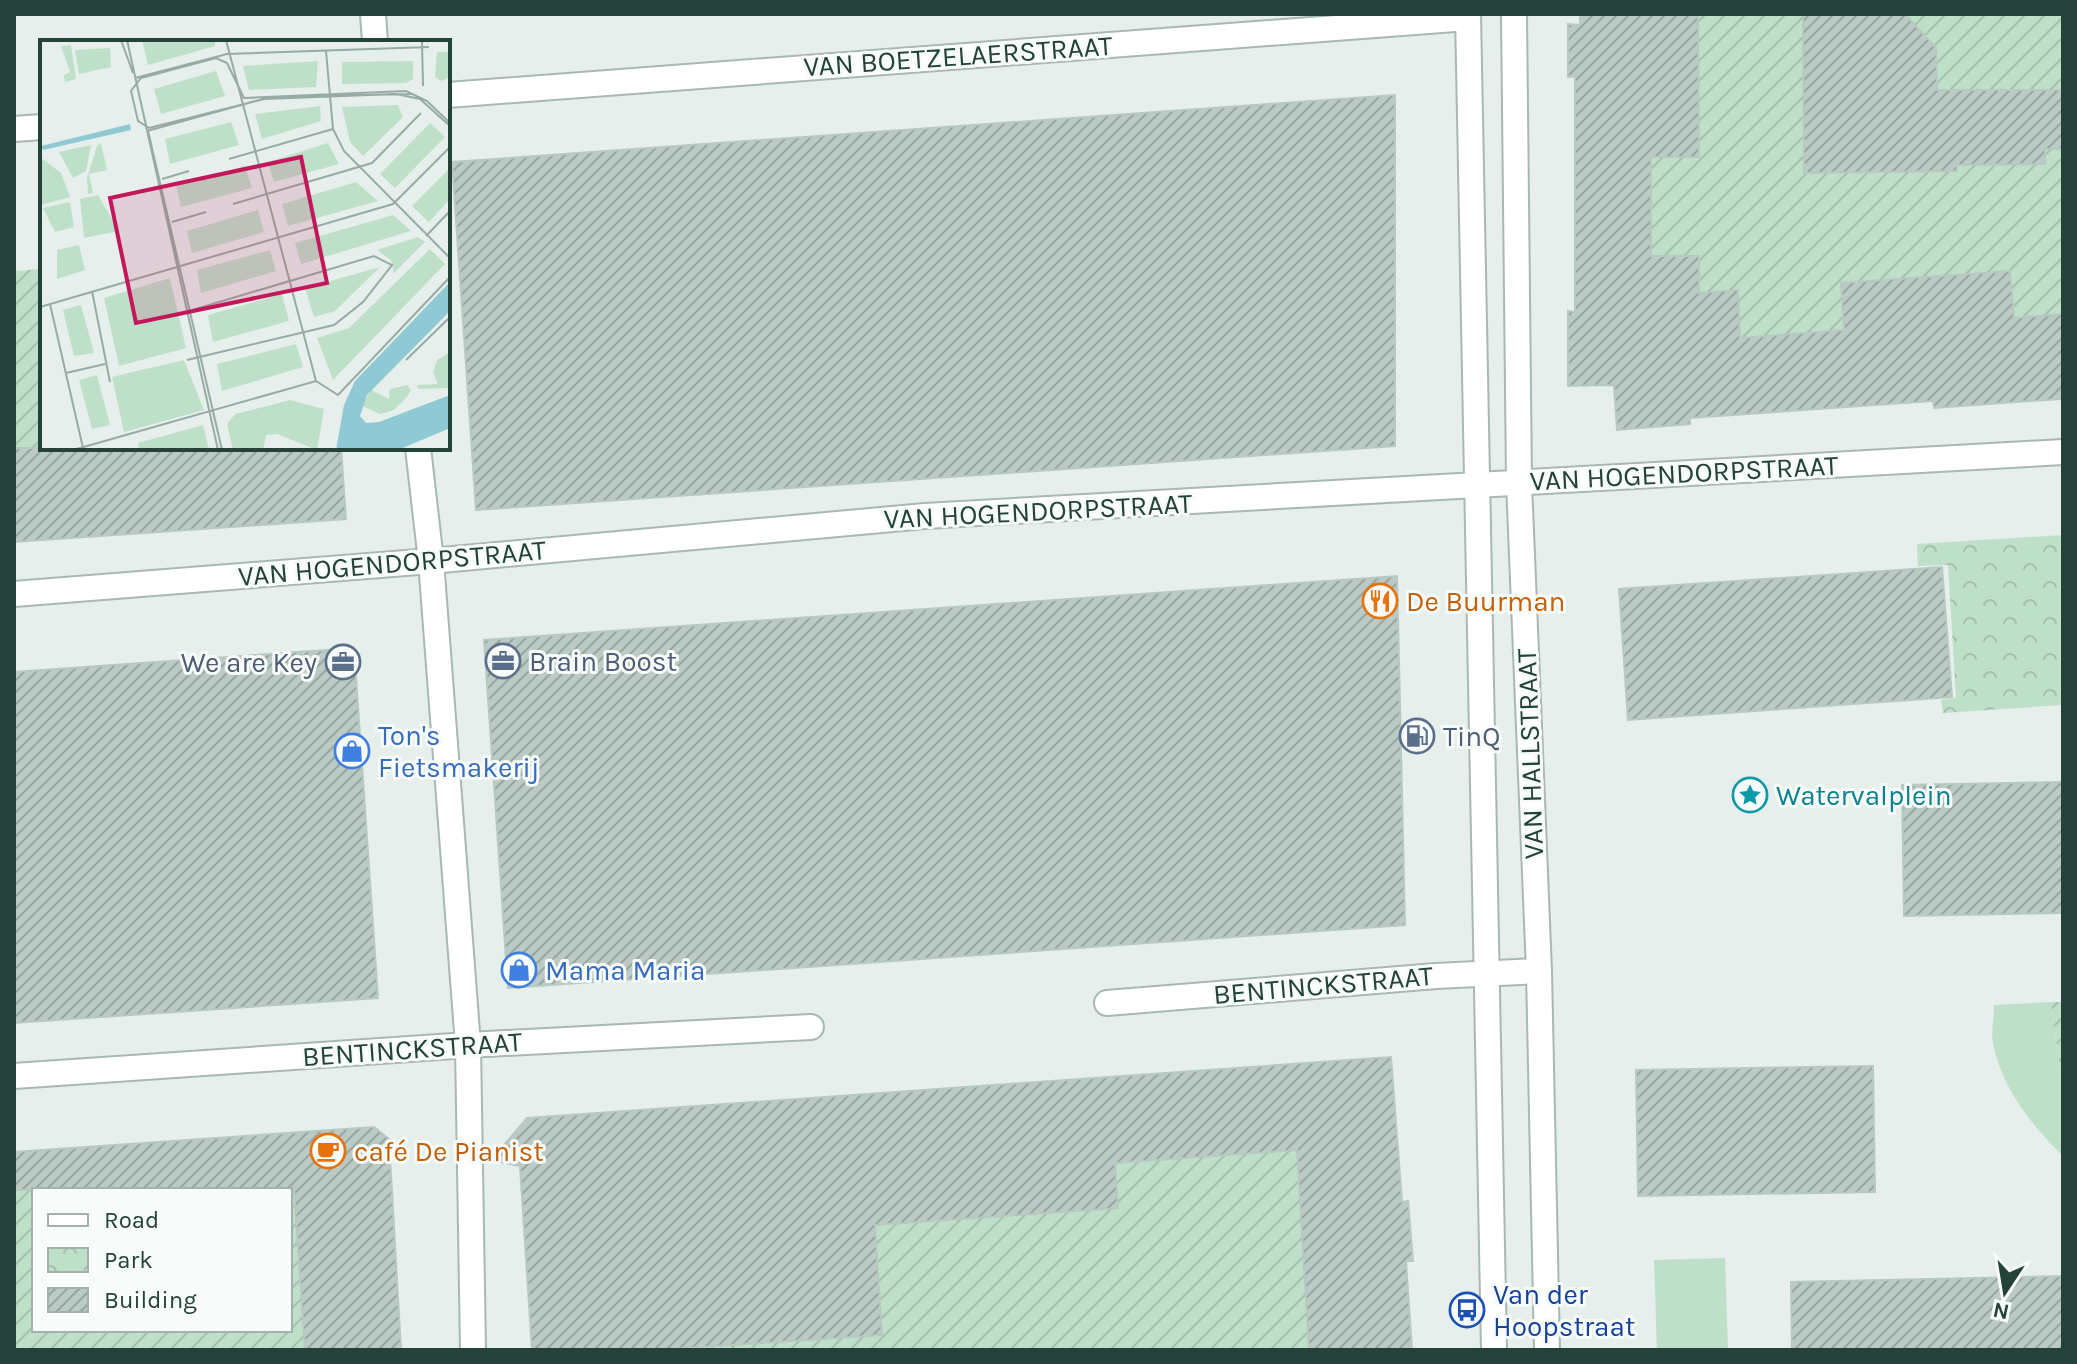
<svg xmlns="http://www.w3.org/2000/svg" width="2077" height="1364" font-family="Karla,sans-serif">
<defs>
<pattern id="park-crowns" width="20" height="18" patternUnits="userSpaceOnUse" patternTransform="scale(2)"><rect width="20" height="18" fill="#bfe0c8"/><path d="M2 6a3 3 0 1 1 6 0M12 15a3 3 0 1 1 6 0" fill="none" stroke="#a4c1ad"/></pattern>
<pattern id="garden-furrows" width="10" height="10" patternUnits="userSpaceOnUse" patternTransform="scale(2)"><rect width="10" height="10" fill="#bfe0c8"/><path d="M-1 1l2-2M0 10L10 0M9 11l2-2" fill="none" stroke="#a4c1ad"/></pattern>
<pattern id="building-hatch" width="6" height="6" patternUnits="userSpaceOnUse" patternTransform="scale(2)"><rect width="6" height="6" fill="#bbcac4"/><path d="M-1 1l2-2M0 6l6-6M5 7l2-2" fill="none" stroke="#98a6a0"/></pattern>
</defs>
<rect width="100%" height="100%" fill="#e6efeb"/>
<g fill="#bfe0c8">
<path d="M2051,1002L2063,1092V1156C2032,1126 2001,1087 1993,1043C1991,1031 1994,1017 1994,1005Z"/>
<path d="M1725,1258L1728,1350H1657L1654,1260Z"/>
</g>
<path fill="url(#park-crowns)" d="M2063,535V705L1943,713L1941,700L1956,698L1948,565L1918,566L1917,544Z"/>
<g fill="url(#garden-furrows)" fill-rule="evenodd">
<path d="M1620,14H2063V359L1626,393Z"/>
<path d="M42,269V448L14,501V271Z"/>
<path d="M2051,1002H2063V1092Z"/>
<path d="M1354,1107L1361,1350H592L576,1148Z"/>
<path d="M336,1169L344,1350H14V1189ZM34,1190H290V1330H34Z"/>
</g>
<g fill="url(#building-hatch)" stroke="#b8c9c2" stroke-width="2">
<path d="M1580,14H1698L1699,157H1651V256H1699V293L1738,290L1740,338L1844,330L1841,283L2010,271L2014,318L2063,314V391L2060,392V399L1934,408L1933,401L1690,418V424L1617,430L1614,385L1568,386V311L1575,312V76L1568,77V24L1580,25Z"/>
<path d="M1803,14H1905L1936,48L1937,90H2063V149H2045V164L1957,165V171L1804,173Z"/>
<path d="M1395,95V446L476,510L452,162Z"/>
<path d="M14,448H341L346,519L14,542Z"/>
<path d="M1942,567L1952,697L1628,720L1619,589Z"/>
<path d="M1397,576L1405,925L508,988L484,640Z"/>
<path d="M354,648L378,998L14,1023V672Z"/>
<path d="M2063,782V913L1904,916L1902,785Z"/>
<path d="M1391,1057L1402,1202L1408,1201L1413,1261H1406L1412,1350H1309L1297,1150L1115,1163L1118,1208L875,1225L882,1335L659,1350H532L520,1166L491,1160L527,1118Z"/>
<path d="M1873,1066L1875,1192L1638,1196L1636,1070Z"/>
<path d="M374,1127L389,1139L401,1350H305L294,1190H14V1152Z"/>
<path d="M2063,1276V1350H1792L1791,1282Z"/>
</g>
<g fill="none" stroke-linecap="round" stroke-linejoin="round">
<g stroke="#a8b8b2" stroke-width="28">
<g id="minor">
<path d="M373,14L375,42"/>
<path d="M448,95L1468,18"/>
<path d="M14,129L42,127"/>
<path d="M418,448L431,561L468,1045L473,1350"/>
<path d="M14,594L431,561L925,516L2063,452"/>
<path d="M1107,1003L1436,976L1539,971"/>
<path d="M14,1076L468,1045L811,1027"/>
</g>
</g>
<g stroke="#a8b8b2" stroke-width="28">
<g id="tertiary">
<path d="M1468,14L1494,1350"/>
<path d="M1514,14L1519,482L1539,971L1547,1350"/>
</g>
</g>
<use href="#minor" stroke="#fff" stroke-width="24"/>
<use href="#tertiary" stroke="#fff" stroke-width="24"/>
</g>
<defs>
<g id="restaurant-ring" transform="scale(1.8)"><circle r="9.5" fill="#f7fbf9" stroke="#e8710a" stroke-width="1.5"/><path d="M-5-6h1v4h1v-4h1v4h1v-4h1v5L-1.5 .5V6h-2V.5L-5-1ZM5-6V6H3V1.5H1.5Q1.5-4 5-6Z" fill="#e8710a"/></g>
<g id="office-ring" transform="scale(1.8)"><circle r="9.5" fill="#f7fbf9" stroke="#5c6f8a" stroke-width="1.5"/><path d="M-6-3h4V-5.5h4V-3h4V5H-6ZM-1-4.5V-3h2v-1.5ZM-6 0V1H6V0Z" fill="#5c6f8a"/></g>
<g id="fuel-ring" transform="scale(1.8)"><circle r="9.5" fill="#f7fbf9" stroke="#5c6f8a" stroke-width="1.5"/><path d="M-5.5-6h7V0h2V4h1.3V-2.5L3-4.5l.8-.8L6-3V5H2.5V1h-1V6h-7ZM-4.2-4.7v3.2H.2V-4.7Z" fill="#5c6f8a"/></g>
<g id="shop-ring" transform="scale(1.8)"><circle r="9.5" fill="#f7fbf9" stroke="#3f7fe0" stroke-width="1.5"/><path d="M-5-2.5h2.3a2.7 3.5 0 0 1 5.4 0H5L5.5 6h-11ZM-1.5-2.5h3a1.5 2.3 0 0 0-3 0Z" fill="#3f7fe0"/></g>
<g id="sight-ring" transform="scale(1.8)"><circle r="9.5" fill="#f7fbf9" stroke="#0f9aa8" stroke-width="1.5"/><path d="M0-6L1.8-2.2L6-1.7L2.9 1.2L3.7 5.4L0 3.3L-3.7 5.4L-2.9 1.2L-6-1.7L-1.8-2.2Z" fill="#0f9aa8"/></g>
<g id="cafe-ring" transform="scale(1.8)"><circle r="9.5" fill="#f7fbf9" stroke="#e8710a" stroke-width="1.5"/><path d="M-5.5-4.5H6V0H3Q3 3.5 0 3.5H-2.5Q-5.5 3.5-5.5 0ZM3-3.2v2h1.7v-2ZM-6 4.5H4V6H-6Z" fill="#e8710a"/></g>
<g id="bus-ring" transform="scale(1.8)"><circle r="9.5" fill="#f7fbf9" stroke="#1a4fb4" stroke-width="1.5"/><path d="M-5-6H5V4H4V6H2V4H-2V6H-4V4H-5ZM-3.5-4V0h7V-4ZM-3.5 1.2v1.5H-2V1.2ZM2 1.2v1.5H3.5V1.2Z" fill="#1a4fb4"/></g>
</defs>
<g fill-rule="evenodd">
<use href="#restaurant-ring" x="1380" y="601"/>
<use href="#office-ring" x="503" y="661"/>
<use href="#office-ring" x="343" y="662"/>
<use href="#fuel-ring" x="1417" y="736"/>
<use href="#shop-ring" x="352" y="751"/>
<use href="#sight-ring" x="1750" y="795"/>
<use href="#shop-ring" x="519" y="970"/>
<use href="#cafe-ring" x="328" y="1151"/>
<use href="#bus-ring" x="1467" y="1310"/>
</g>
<g text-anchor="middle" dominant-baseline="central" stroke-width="6" stroke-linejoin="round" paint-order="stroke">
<g font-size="28" fill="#24423a" stroke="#f7fbf9">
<text transform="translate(958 56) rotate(-4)">VAN BOETZELAERSTRAAT</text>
<text transform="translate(1684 473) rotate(-3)">VAN HOGENDORPSTRAAT</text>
<text transform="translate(1038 511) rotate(-3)">VAN HOGENDORPSTRAAT</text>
<text transform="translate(392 563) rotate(-5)">VAN HOGENDORPSTRAAT</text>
<text transform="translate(1530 754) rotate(-92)">VAN HALLSTRAAT</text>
<text transform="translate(1323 985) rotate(-5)">BENTINCKSTRAAT</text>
<text transform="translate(412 1049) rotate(-4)">BENTINCKSTRAAT</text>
</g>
<g font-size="28" fill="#c56008" stroke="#f7fbf9" text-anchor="start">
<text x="1406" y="601">De Buurman</text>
<text x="354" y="1151">café De Pianist</text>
</g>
<g font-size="28" fill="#4e5e75" stroke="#f7fbf9" text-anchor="start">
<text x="529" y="661">Brain Boost</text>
<text x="317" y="662" text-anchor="end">We are Key</text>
<text x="1443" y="736">TinQ</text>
</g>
<g font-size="28" fill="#366cbe" stroke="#f7fbf9" text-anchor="start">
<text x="378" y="735">Ton's<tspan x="378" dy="32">Fietsmakerij</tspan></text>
<text x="545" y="970">Mama Maria</text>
</g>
<g font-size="28" fill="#0d838f" stroke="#f7fbf9" text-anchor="start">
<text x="1776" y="795">Watervalplein</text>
</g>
<g font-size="28" fill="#164399" stroke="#f7fbf9" text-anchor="start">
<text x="1493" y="1294">Van der<tspan x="1493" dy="32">Hoopstraat</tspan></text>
</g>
</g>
<g transform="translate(40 40)">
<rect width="410" height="410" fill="#e6efeb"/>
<path d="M31,5L36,39L25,42L24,35L30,32L21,6ZM70,8L71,27L39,34L35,10ZM61,103L67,130L49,134L53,153L48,154L47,138L57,106ZM30,162L34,187L15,192L3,168ZM410,312V348L378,349L377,345L398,344L393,332L397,320ZM367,345L371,350L367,357L354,370L340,374L322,366L331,350L349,359L350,349Z" fill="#bfe0c8"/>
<path d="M378,197L385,202L354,233L351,220L337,210ZM144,320L164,370L84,392L72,337Z" fill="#bfe0c8"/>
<path d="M102,0H175V6L108,25ZM397,12H410V37L401,41L395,37ZM278,21L276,47L209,50L203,26ZM373,21V39L366,43L302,44V22ZM176,31L185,56L121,74L114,49ZM358,65L363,77L323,116L310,102L302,67ZM280,66L281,81L222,99L215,74ZM191,82L199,105L130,124L125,99ZM390,83L405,97L355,148L340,134ZM288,103L299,124L234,142L228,122ZM51,105L46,131L33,138L19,112ZM0,117L21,133L30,157L1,165ZM205,126L212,148L141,167L136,145ZM410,128V159L389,182L372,166ZM316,142L338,161L248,186L242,164ZM58,155L79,191L44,198L40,159ZM218,170L224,192L152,213L147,191ZM353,175L371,191L261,224L255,203ZM39,205L45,230L17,239V210ZM390,209L405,224L293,340L277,298L309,288ZM230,210L236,231L161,253L157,230ZM340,227L295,271L274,277L265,248ZM130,238L146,308L79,326L64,258ZM242,254L249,281L173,302L168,275ZM41,265L54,313L34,316L23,270ZM256,304L263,327L182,351L177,324ZM57,335L70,385L52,389L39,340ZM250,360L284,369L277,410L237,394L226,395L223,410H193L187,384L195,374ZM163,385L169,410H99L98,403Z" fill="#bfe0c8"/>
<path d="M90,84L91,90L3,110L1,106ZM410,242V271L327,355L320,376L326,383L339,382L410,355V388L358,410H296L304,365L315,341Z" fill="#8ec9d4"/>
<path fill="none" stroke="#98aaa4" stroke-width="2" d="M81,0L93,33M87,0L178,410M186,0L276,341M382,0L383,46M286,11L293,89L304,111L410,218M95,38L187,14L389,7M410,83L387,61L366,51L204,58L187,23L176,18L101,38L91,51L98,81L109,88L224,59L356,54L380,59L410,86M107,91L230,57L371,54M108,91L182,410M189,119L293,89M122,139L149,131M193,164L332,123L381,73M132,182L166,172M386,196L410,171M52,251L70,342M10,264L43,408M0,267L353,164L410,107M147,320L294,285L323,262L352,225L334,216L152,270M366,320L410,277M26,333L65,324M33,410L276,341L298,355L410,237"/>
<path fill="#c2185b" fill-opacity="0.15" stroke="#c2185b" stroke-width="4" d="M261,117L287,243L96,283L70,158Z"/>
<rect width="410" height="410" fill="none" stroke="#24423a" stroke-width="4"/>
</g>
<rect width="2077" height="1364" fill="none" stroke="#24423a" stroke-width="32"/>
<rect x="32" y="1188" width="260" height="144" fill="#f7fbf9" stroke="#a3b1ad" stroke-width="2"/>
<rect x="48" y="1214" width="40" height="12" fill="#ffffff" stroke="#a3b1ad" stroke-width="2"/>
<text x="104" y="1228" font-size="24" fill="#24423a">Road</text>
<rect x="48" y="1248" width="40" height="24" fill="url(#park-crowns)" stroke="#a3b1ad" stroke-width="2"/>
<text x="104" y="1268" font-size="24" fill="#24423a">Park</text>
<rect x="48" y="1288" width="40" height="24" fill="url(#building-hatch)" stroke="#a3b1ad" stroke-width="2"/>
<text x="104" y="1308" font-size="24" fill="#24423a">Building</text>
<g transform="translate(2005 1292) rotate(192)" stroke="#f7fbf9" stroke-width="6" paint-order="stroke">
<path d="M0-6L14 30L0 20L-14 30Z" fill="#24423a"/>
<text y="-12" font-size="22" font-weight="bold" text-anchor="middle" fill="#24423a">N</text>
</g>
</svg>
